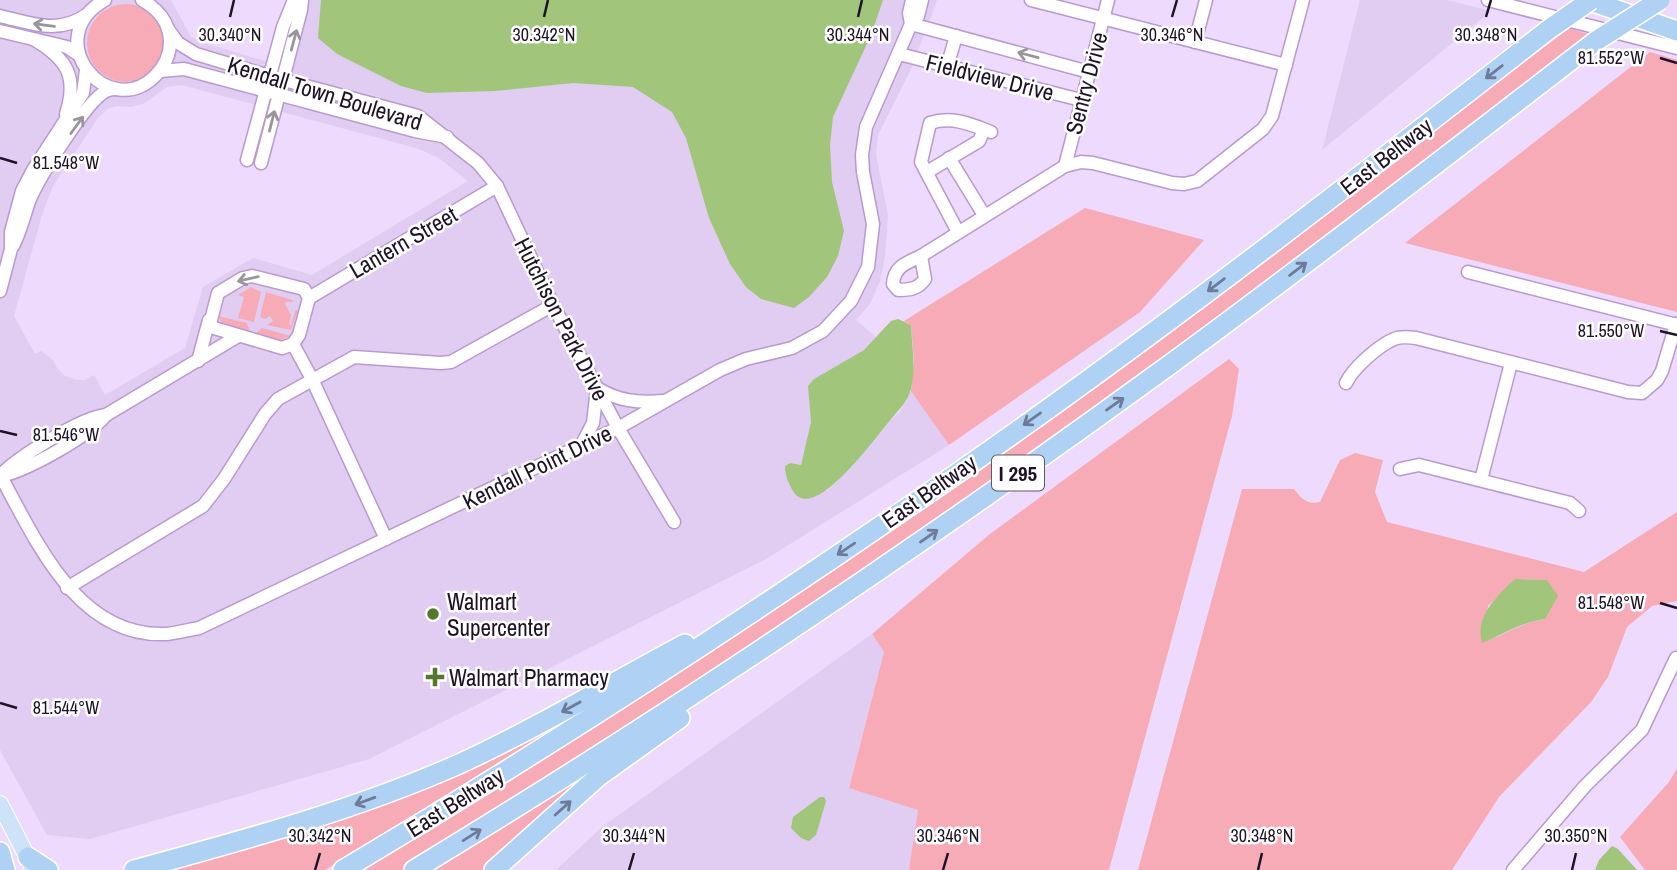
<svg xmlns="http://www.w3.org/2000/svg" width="1677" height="870" font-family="'Archivo Narrow',sans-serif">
<rect width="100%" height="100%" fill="#eddafd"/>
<g fill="#e1ccf2" fill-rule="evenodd">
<path d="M0,0H171L191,37L200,42L293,69L309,0H937L912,67L878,135L876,154L888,215L885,256L880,281L870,304L856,320L876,337L864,350L814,379L811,422L801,465L790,463L827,491L850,469L888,422L900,412L911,391L949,445L766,559L369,759L90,839L47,835L0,750ZM182,85L416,148L439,158L468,181L312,275L253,258L203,287L185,348L105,395L94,375L85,380H76L65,376L57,368L53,360L41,351L35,354L14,316L42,215L53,186L98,118L107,109L117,106L131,107L145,103L167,87Z"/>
<path d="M1360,0H1447L1491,11L1322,150Z"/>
<path d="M872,634L884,652L849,787L918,810L909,870H556L602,827Z"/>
</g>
<g fill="#f6abb6" fill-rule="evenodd">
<circle cx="126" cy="43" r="39"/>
<path d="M1565,27L1591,35L1205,331L741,656L404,870H354L691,661Z"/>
<path d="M1650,52L1677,60V312L1405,243Z"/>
<path d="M1085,208L1204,240L1140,312L949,445L911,391L914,360L911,325L904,321Z"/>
<path d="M251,287L261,292L254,322L238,318L244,297L238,295Z"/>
<path d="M266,292L292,300L293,302H286L285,304L291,315L289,325H291L295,311L298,310L291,330L267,325L273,321L270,316L265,319L260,317Z"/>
<path d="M218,316L247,323L250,333L224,326Z"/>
<path d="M262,328L291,336L278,341L255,334Z"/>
<path d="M1229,359L1239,369L1232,416L1109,870H909L918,810L849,788L884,652L872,634L990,534Z"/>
<path d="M1355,453L1383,460L1375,492L1387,522L1584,572L1677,512V601L1652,606L1627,627L1608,677L1591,702L1499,797L1452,870H1138L1242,489H1294C1302,499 1307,505 1320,502L1340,460ZM1515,579L1547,580L1545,619C1521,622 1505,636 1482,642L1488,606Z"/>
<path d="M613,691L506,760L325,870H146L268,835Z"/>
<path d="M613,755L488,870H431Z"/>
<path d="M1677,768V870H1645L1620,837L1669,782Z"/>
</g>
<g fill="#a1c57b">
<path d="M321,0H883L871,35L833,117L830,145L832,182L844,231L838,256L827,277L809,297L794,308L761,299L746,287L730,264L709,218L686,138L672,112L633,87L573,83L495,91L427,93L401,86L337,54L318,38Z"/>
<path d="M898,319L911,325C912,346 916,368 911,389C907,404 896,412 887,424C875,438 813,525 793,491C788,483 785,474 785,466L790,463L801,465L811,422L808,386L814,379L864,350L891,321Z"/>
<path d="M1515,579L1547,580L1558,596L1545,619C1522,622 1504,634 1482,643C1475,615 1497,596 1515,579Z"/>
<path d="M820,797H824L826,801L816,835L809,841L801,838L791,828L793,817Z"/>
<path d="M1612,846L1618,849L1637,870H1595L1599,860Z"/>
</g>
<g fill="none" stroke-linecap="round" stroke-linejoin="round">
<g stroke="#b89ad1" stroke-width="15">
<g id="minor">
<path d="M105,0C38,38 108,123 155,76C164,67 170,55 170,42C170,23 158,9 142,0"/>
<path d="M1031,0L1286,65"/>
<path d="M1488,0L1677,48"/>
<path d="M0,16C31,23 58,35 86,15"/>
<path d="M911,24L1089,72"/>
<path d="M911,24L909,13L912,0"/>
<path d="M168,29L178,43L196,54L269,76L418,116L478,163L497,186L553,305L618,428L674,522"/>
<path d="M0,31L67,47L79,55"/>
<path d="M35,40C67,59 78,77 66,114"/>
<path d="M1195,42L1206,0"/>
<path d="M899,54L1081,100"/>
<path d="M947,67L956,36"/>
<path d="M160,71L184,69L415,131L447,137"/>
<path d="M949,158L984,215"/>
<path d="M247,160L283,27L294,0"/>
<path d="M261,163L301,10L302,0"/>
<path d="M1065,166L1108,0"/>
<path d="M927,172L979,141L984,130"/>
<path d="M958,232L921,162L930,123C952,116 970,124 991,132"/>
<path d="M13,246C21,231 24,215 30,199C39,178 86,101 106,91C108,90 114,89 117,89"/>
<path d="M921,256L925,279C918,289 910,290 898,290L893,284C894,266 907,263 921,256L1065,166L1081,162L1093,163L1172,183L1184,184L1197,181L1263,129L1272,116L1303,0"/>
<path d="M1468,272L1677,325"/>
<path d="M0,291L11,249V232L22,191L33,170L83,93L86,70"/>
<path d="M309,298L304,289L252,276L243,278L218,293L210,324L214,328L282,348L293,344L299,335L309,298L497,186"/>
<path d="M293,344L312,379L386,539"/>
<path d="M198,361L209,320"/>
<path d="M1346,383C1353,368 1378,346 1394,339C1401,336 1409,337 1416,338L1628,392L1642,393L1657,380L1662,371L1676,324"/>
<path d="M581,446L593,423L597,388C618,401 638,403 662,401"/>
<path d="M1400,469L1419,465L1570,503L1579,511"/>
<path d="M0,475C36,540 77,638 166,634C177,633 188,630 199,628L618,428L720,370L746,359L792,348L823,331L851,301L868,267L873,224L863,172L862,155L866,127L911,24L918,16L922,0"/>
<path d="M0,476C16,458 82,417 106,415L238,336"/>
<path d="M1,476C28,470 89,436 106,415"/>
<path d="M1481,480L1511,363"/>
<path d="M67,588L203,506L224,479L265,414L278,399L354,357L441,363L451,362L553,305"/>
<path d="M1513,870L1585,786L1642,730L1676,658"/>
</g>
</g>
<g stroke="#fff" stroke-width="18">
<path id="major" d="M0,804L33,868"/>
</g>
<g stroke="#fff" stroke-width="22">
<g id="highway">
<path d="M1588,0L1677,31"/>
<path d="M0,852L5,870"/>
<path d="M28,857L48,870"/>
<path d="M134,870C244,840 355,810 459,764C537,728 610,684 685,644"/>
<path d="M343,870C538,754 728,631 914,503C1132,354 1340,192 1548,30"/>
<path d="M414,870C673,713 924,544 1168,366C1313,260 1454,150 1596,41"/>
<path d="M494,870L599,776L680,718"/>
</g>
</g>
<use href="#minor" stroke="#fff" stroke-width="12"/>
<use href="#major" stroke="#cfe3f8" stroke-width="16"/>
<use href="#highway" stroke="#afd1f4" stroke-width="19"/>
<g stroke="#fff" stroke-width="22" stroke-linecap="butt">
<g id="highway-bridge">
<path d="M1548,30L1591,0"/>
<path d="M1596,41L1660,0"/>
</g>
</g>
<use href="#highway-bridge" stroke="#afd1f4" stroke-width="19"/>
</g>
<defs><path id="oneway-shaft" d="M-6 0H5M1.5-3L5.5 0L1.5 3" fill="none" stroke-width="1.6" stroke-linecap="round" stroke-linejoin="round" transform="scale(1.75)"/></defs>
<g stroke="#9a949e">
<use href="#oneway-shaft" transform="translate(44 25) rotate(-173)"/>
<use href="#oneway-shaft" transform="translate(294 40) rotate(-75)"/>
<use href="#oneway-shaft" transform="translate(1028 55) rotate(-165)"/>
<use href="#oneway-shaft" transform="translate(272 121) rotate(-76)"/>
<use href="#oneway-shaft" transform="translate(77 125) rotate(-54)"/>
<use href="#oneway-shaft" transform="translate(248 279) rotate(167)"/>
</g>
<g stroke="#6e7b98">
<use href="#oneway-shaft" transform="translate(1494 72) rotate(142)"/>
<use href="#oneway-shaft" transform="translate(1298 269) rotate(-37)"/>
<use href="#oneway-shaft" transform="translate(1216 285) rotate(143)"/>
<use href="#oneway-shaft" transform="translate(1115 404) rotate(-35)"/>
<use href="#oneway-shaft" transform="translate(1032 419) rotate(145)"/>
<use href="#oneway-shaft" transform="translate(929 536) rotate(-35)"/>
<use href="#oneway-shaft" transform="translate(846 549) rotate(146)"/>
<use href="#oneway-shaft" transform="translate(571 707) rotate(151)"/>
<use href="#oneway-shaft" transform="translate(365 801) rotate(160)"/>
<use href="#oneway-shaft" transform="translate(563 808) rotate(-42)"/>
<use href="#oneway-shaft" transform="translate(472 835) rotate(-32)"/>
</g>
<path fill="none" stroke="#1e1227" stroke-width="2.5" d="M230,17L234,0M544,17L548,0M858,17L862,0M1172,17L1177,0M1486,17L1491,0M1660,58L1677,63M0,158L17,163M1660,331L1677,335M0,431L17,435M1660,603L1677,608M0,703L17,708M315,870L320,853M629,870L634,853M943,870L948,853M1258,870L1262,853M1572,870L1576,853"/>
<g fill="#55762d" stroke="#fff" stroke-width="2.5">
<circle cx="433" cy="614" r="7"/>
<path d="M431.5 666.5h7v7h7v7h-7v7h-7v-7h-7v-7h7z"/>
</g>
<g text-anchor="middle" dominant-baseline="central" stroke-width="5" stroke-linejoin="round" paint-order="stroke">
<rect fill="#fff" stroke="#625968" stroke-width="2" x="992" y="455.5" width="52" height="35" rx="5"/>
<g font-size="21" font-weight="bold" fill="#1e1227">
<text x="1018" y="473">I 295</text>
</g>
<g font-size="23" fill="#1e1227" stroke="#fff">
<text transform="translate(990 77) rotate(14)">Fieldview Drive</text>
<text transform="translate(1086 83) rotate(-75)">Sentry Drive</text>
<text transform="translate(325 93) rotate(17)">Kendall Town Boulevard</text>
<text transform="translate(1386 156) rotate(-38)">East Beltway</text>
<text transform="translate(403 242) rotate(-30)">Lantern Street</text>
<text transform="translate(562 319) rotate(63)">Hutchison Park Drive</text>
<text transform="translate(537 467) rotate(-26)">Kendall Point Drive</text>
<text transform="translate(929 491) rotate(-35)">East Beltway</text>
<text transform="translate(455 802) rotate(-32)">East Beltway</text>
</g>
<g font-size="23" fill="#1e1227" stroke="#fff" text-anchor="start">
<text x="447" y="601">Walmart<tspan x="447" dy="26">Supercenter</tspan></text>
<text x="449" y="677">Walmart Pharmacy</text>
</g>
</g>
<g font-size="18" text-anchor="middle" fill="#1e1227" stroke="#fff" stroke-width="5" stroke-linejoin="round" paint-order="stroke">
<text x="230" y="41">30.340°N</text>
<text x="544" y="41">30.342°N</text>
<text x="858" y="41">30.344°N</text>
<text x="1172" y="41">30.346°N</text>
<text x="1486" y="41">30.348°N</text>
<text x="1611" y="64">81.552°W</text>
<text x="66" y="169">81.548°W</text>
<text x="1611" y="337">81.550°W</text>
<text x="66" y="441">81.546°W</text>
<text x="1611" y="609">81.548°W</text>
<text x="66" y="714">81.544°W</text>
<text x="320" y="842">30.342°N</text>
<text x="634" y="842">30.344°N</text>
<text x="948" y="842">30.346°N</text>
<text x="1262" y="842">30.348°N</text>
<text x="1576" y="842">30.350°N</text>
</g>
</svg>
